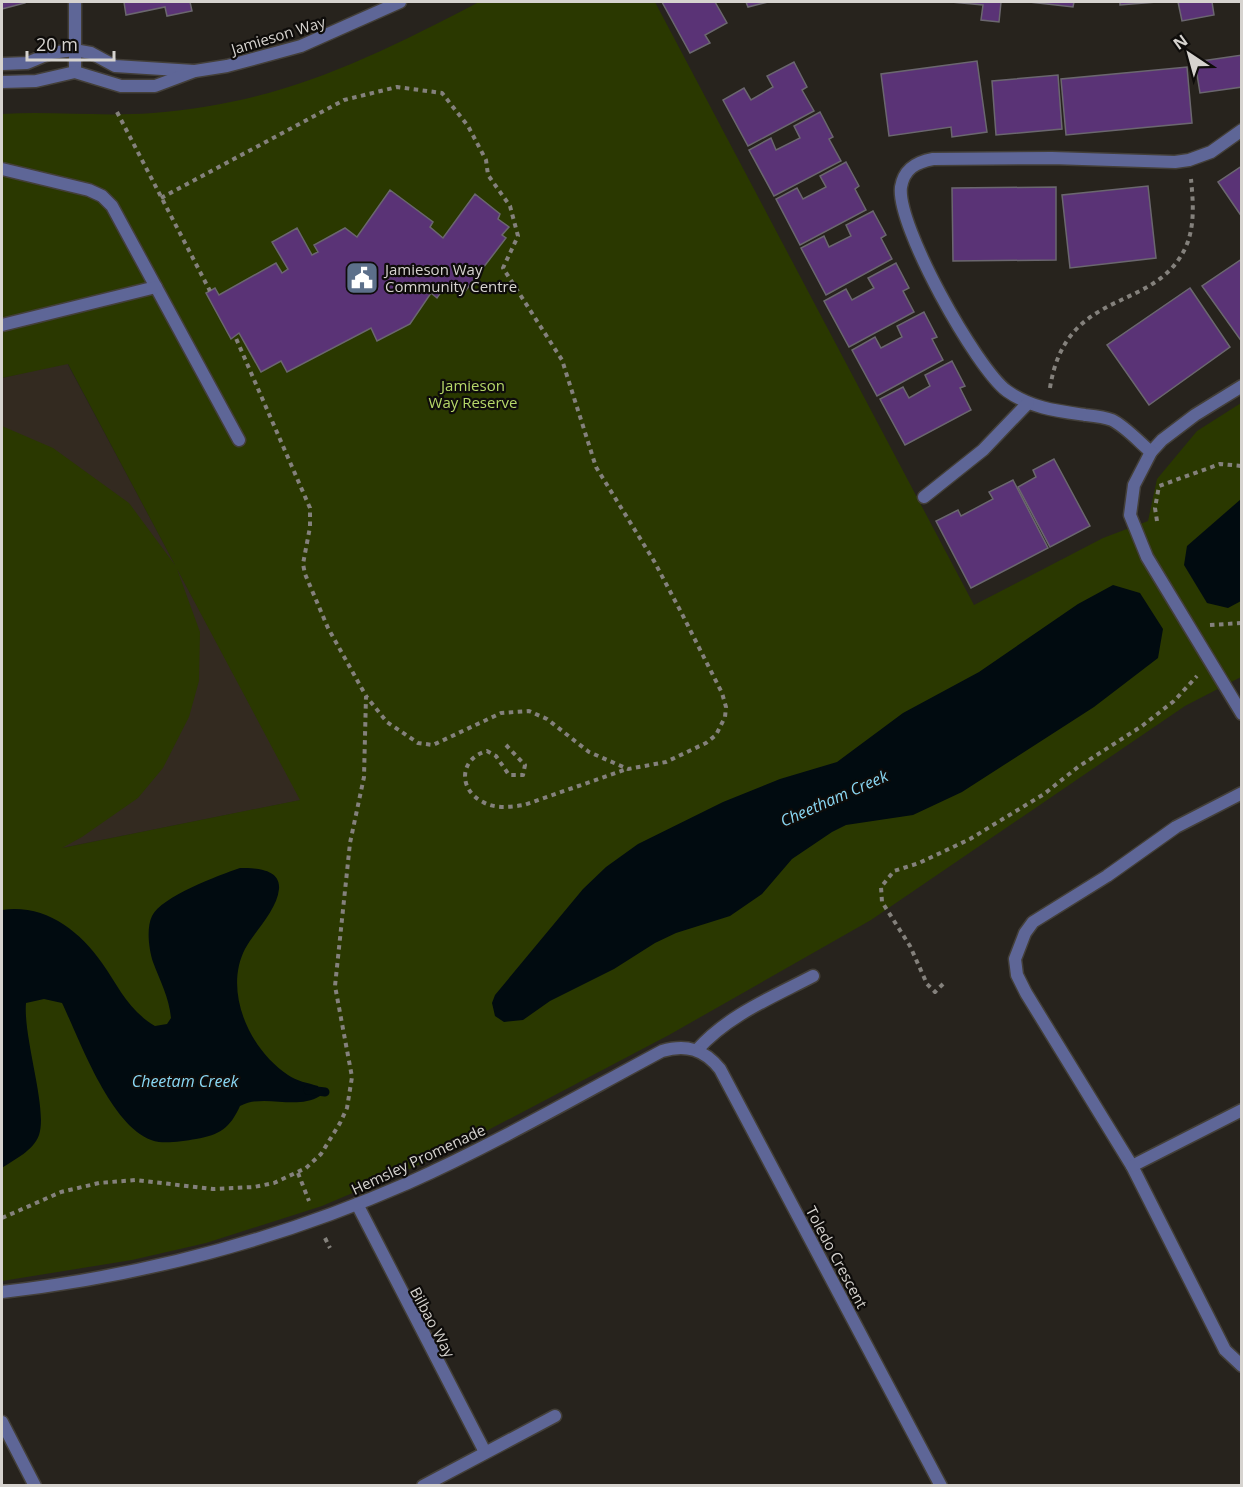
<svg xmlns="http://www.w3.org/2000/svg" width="1243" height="1487" font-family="'Open Sans',sans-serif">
<rect width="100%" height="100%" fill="#27231d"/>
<path fill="#332a20" d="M67,363L301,800L2,860V378Z"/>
<path fill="#2a3800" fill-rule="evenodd" d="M479,2H655L974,605L1103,538L1148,521L1157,479L1197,431L1241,403V677L1185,706L871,920L669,1035L435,1158L322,1206L206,1243L132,1260L2,1281V426L53,448L129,503L175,565L68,364L2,378V114C52,111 102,117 153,113C281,103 367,60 479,2ZM177,569L300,800L62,848L82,837L138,798L163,768L189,717L199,681L200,632Z"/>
<g fill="#010b10">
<path d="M1241,499V601L1228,608L1207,603L1184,565L1187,546Z"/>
<path d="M1113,585L1140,593L1163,629L1158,658L1094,707L962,792L913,815L846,825L832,832L792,859L762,894L730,916L676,933L655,943L614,969L550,1001L523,1020L504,1022L495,1016L492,1003L495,995L583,889L606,867L638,844L723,802L780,779L837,762L903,713L979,672L1078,604Z"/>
<path d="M240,868C253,868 281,868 279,889C277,910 255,931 245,949C223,992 250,1050 288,1075C296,1081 308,1083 318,1086L320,1096C295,1111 265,1093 240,1106C230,1128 220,1135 196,1139C185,1141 170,1143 159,1142C113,1135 80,1040 62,1003L44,999L26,1003C23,1038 48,1109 39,1135C33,1151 15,1159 2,1168V910C44,904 78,929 102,963C119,987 128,1010 155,1026L167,1024L171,1018C169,997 160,981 153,962C149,950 146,928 152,916C161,897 219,875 240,868Z"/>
</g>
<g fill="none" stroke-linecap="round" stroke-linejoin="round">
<path stroke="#010b10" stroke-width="9" d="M308,1090L325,1092"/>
</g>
<g fill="#5a3376" stroke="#6b676f" stroke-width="1.5">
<path d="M2,2H25V3L2,9Z"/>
<path d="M124,2H190L192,11L167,16L165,7L126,15Z"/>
<path d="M662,2H715L727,23L705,35L710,43L690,53Z"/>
<path d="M746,2H768L748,7Z"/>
<path d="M951,2H1001L999,22L981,20L983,5Z"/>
<path d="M1029,2H1074L1073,7Z"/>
<path d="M1120,2H1157L1120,5Z"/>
<path d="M1178,2H1212L1214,15L1182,21Z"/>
<path d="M1242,55V87L1200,93L1195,62Z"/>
<path d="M977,61L987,132L952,137L951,127L889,136L881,74Z"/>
<path d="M794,62L807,87L802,90L814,111L748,146L723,100L744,88L751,100L773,87L767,76Z"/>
<path d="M1187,67L1192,123L1066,135L1061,79Z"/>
<path d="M1058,75L1062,129L996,135L992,81Z"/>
<path d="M820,112L833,137L829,139L841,161L774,196L749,150L771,138L776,150L800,138L794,126Z"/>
<path d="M846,162L859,186L855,189L866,210L800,245L776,199L797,188L803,199L826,187L820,176Z"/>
<path d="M1242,166V217L1218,182Z"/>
<path d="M1148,186L1156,258L1070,268L1062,195Z"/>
<path d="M1056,187V260L953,261L952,188Z"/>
<path d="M390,190L433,222L430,227L443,238L475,194L500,214L498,219L509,227L502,235L506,238L463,294L447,283L437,298L431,293L410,324L377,341L371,328L287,372L281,361L261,372L239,333L231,339L206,293L215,288L219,295L276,263L282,273L288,269L272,242L297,228L312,255L318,252L314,245L345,228L357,237Z"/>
<path d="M873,211L886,235L881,238L892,259L826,295L801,248L824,236L829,247L851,236L846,225Z"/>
<path d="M1242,259V342L1202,286Z"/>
<path d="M896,263L909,288L903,291L914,312L849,347L824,301L846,289L852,300L874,288L868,278Z"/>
<path d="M1190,288L1230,347L1149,405L1107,345Z"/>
<path d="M924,312L937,337L932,339L943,360L877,396L852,350L875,337L881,348L902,337L897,326Z"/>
<path d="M952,361L965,386L960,388L971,410L905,445L880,399L903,387L909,398L930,386L925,375Z"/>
<path d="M1054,459L1090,526L1050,547L1018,487L1036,477L1033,470Z"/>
<path d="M1013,480L1048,548L971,588L936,521L958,510L961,516L993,499L989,492Z"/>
</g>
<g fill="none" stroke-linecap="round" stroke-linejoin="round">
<g stroke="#433f39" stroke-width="15">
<g id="service">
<path d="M2,169L89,190L102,196L112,206L239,440"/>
<path d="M2,325L156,287"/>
<path d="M1242,386L1195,415L1162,440L1151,452L1134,485L1130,515L1147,557L1242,714"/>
<path d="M1151,452C1139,442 1126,427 1112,420C1104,417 1094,416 1085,415C1057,411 1031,408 1007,391C976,368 896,225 901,187C904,169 916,162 933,159L1052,158L1175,162L1189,160L1211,152L1242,130"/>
<path d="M924,497L983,450L1028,403"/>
<path d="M1242,793L1176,827L1107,876L1033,922L1025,933L1015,959L1017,975L1026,993L1132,1166L1225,1350L1242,1366"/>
<path d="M697,1050C728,1015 773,997 813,976"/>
<path d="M1132,1166L1242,1110"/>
</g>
</g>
<g stroke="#433f39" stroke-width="15">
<g id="minor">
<path d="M75,72V2"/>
<path d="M357,1204L485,1452"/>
<path d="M2,1292C142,1276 278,1240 408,1183C495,1144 578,1096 662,1051C686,1044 704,1049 720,1069L941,1486"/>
<path d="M2,1422L35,1486"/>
<path d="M423,1486L555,1416"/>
</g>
</g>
<g stroke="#433f39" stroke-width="15">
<g id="tertiary">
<path d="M2,64L27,63L51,53L74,50L91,53L115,66L194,71"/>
<path d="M2,82L36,81L75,72L121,86H155L195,71L227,66L301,46L400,2"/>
</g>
</g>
<g stroke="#84817c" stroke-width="4" stroke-dasharray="4.5 4.5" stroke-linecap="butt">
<path d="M117,112L210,291"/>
<path d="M161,198L344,100L397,87L442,93L468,126L486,160L488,175L510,206L518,236L503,268L562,360L596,467L654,561L681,612L722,693L726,707L725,717L716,735L706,743L666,762L628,769L589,752L547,719L529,711L501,713L433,745L418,743L387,722L366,696"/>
<path d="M1050,388C1066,284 1158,315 1187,244C1195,224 1193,200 1191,179"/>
<path d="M1157,521L1155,508L1159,486L1220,464L1242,466"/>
<path d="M1210,625L1242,623"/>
<path d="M506,745L525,765L523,775H509L496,756L487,751C460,758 457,789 483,802C495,809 511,807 524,805L627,769"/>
<path d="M943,984L935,992L927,984L910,946L882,902L881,887L894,871L919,863L970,839L1044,794L1078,767L1142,726L1174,701L1197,676"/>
<path d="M298,1173L309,1201"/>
<path d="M2,1218L61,1192L99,1183L135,1180L213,1189L254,1187L274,1183L306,1168L321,1154L340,1123L347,1108L352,1077L335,986L350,843L364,777L366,696L328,628L305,574L303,564L310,527V508L235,336"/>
<path d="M325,1238L330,1248"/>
</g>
<use href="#service" stroke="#5e6697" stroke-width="12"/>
<use href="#minor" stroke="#5e6697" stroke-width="12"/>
<use href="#tertiary" stroke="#5e6697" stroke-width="12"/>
</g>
<defs>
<g id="civic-square" transform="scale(1.725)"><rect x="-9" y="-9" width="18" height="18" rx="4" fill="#5c6f8a" stroke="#0e0c0a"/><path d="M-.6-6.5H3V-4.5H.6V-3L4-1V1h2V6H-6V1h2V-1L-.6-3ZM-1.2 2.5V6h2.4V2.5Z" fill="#fff"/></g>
</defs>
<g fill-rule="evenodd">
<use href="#civic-square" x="362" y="278"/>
</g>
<g text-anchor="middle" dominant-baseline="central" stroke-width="4.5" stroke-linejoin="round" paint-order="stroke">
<g font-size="15" fill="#d6d3cf" stroke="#0e0c0a">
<text transform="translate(278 35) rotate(-17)">Jamieson Way</text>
<text transform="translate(418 1159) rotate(-25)">Hemsley Promenade</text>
<text transform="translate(837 1257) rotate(62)">Toledo Crescent</text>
<text transform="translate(433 1322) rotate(62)">Bilbao Way</text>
</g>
<g font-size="15" fill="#d6d3cf" stroke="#0e0c0a" text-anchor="start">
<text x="385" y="269">Jamieson Way<tspan x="385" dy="17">Community Centre</tspan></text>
</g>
<g font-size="15" fill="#b6d869" stroke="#0e0c0a">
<text x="473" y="385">Jamieson<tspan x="473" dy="17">Way Reserve</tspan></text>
</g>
<g font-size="16" font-style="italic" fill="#8ad8f4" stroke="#0e0c0a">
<text transform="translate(834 798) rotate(-24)">Cheetham Creek</text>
<text x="185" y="1081">Cheetam Creek</text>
</g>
</g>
<rect width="1243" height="1487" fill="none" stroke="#d6d3cf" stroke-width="6"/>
<g transform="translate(1189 54) rotate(324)" stroke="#0e0c0a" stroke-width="4.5" paint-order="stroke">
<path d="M0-4.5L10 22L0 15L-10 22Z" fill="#d6d3cf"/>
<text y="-9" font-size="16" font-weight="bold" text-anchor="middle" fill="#d6d3cf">N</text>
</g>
<path d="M27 51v9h87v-9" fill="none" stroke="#d6d3cf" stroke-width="3"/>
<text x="36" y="51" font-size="18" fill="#d6d3cf" stroke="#0e0c0a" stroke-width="4.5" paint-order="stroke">20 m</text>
</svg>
